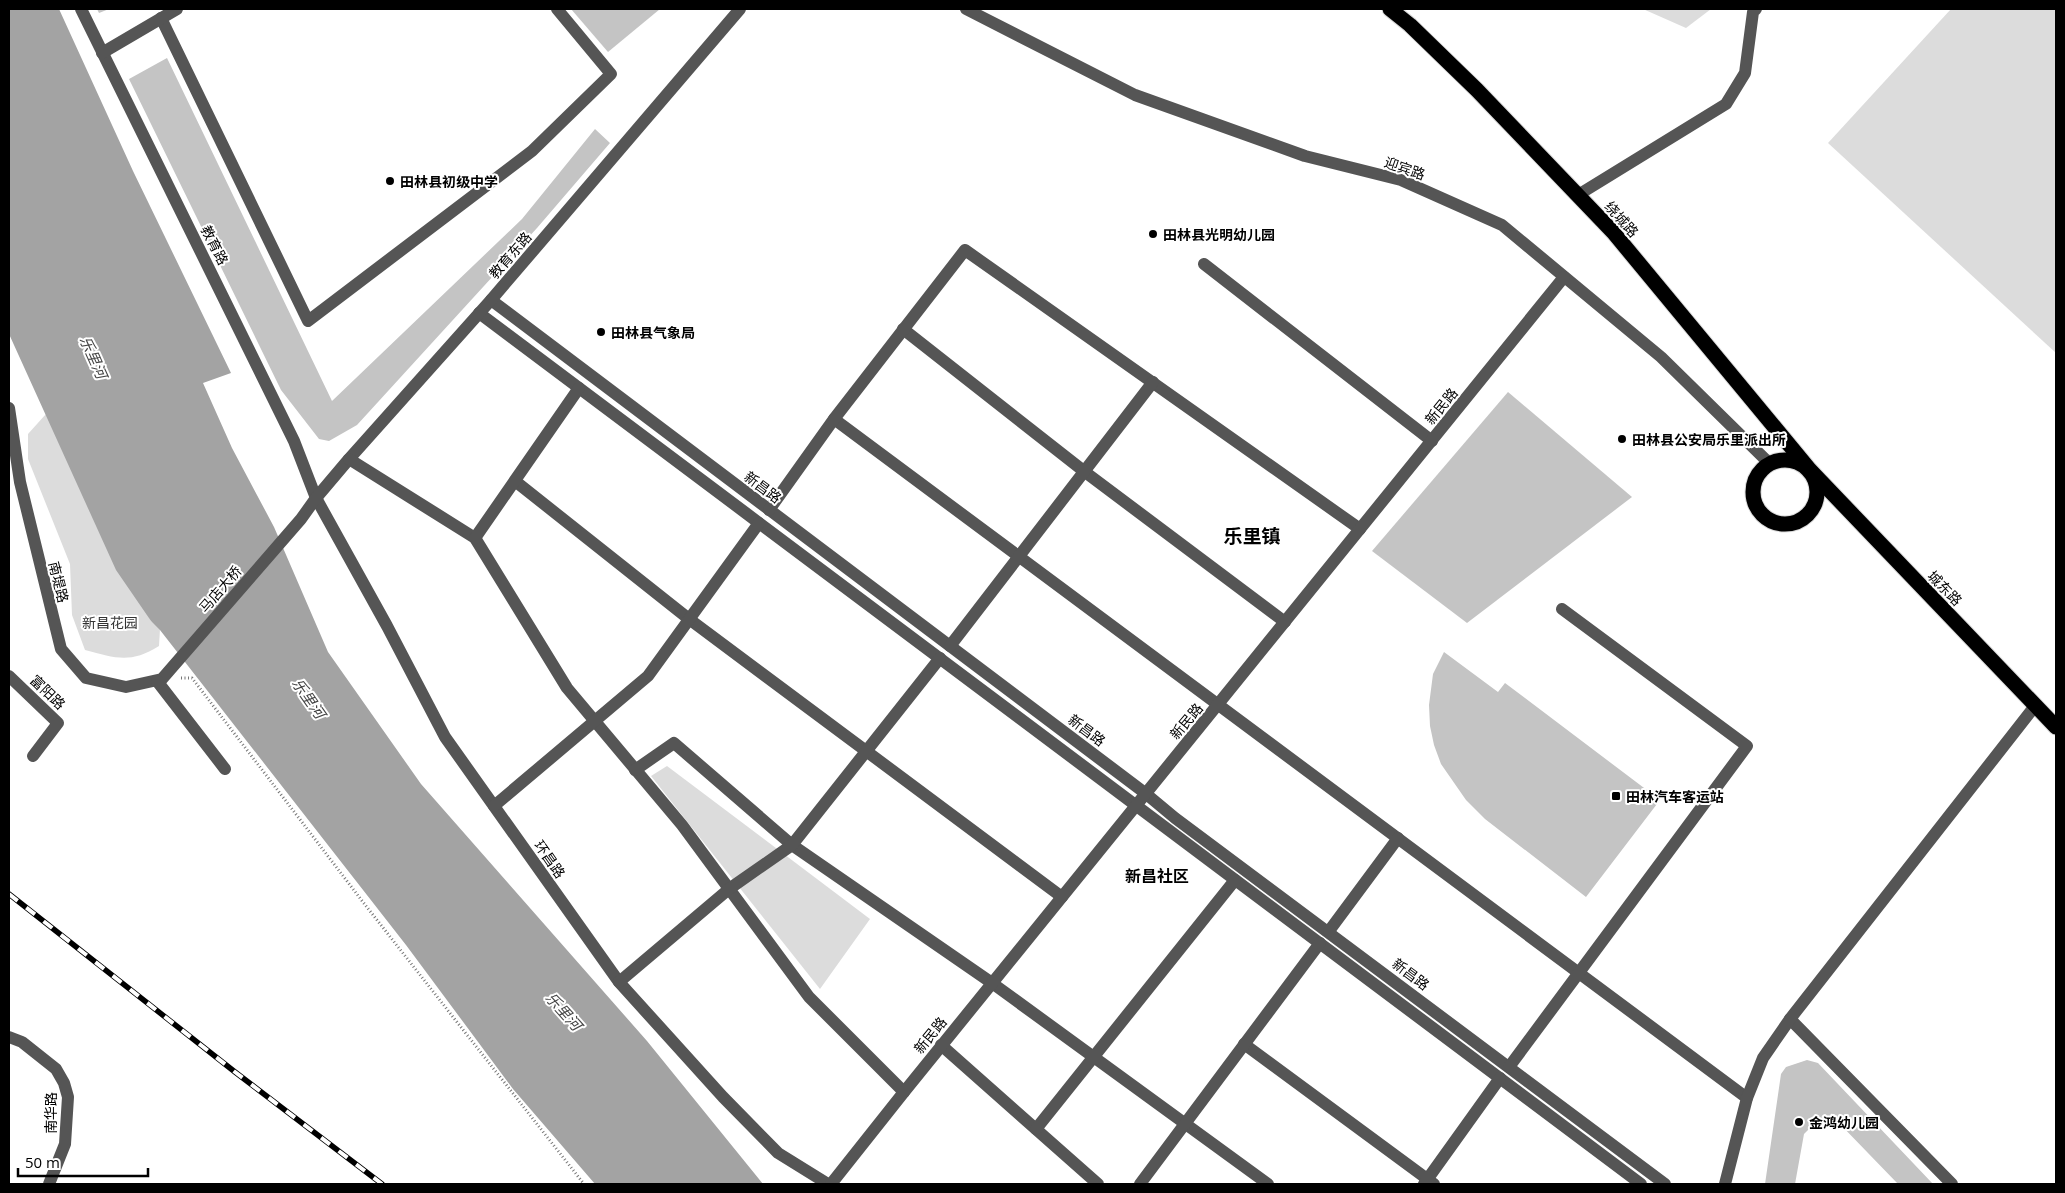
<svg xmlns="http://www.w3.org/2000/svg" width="2065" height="1193" font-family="'Open Sans','Noto Sans SC',sans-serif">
<rect width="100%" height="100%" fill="#fff"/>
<g fill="#dcdcdc">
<path d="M1643,9H1711L1686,28Z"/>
<path d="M1951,9H2056V353L1828,143Z"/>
<path d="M46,414L91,512L151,621L160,629L159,646C130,664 116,658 85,650L72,615L70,564L28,459V434Z"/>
<path d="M667,766L870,919L820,989L651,776Z"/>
</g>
<path fill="#a3a3a3" d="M9,9H59L133,171L231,373L203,383L232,448L274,527L328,652L421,784L647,1041L763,1184H595L513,1089L406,945L160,630L151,621L116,570L9,334Z"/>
<g fill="#c4c4c4">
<path d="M97,9H109L99,13Z"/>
<path d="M571,9H660L608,52Z"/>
<path d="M167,58L332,401L522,219L595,129L610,143L537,228L357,425L329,441L319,439L281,390L129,79Z"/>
<path d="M1508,392L1632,497L1467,623L1372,551Z"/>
<path d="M1444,652L1498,692L1505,683L1660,800L1586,897L1485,819L1466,800L1441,764L1434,745L1430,726L1429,705L1433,674Z"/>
<path d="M1807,1060L1818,1063L1933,1184H1898L1838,1122L1830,1120L1808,1130L1804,1134L1795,1184H1765L1781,1074L1786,1067Z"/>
</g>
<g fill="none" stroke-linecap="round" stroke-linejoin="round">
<g stroke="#dbdbdb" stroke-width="17">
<g id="highway">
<path d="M1390,9L1410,25L1477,90L1613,232L1810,470L2056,727"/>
<circle cx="1785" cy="492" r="32"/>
</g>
</g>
<path stroke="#777" stroke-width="3" stroke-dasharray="1 2.5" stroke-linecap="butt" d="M181,678H192L366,906L584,1184"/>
<g stroke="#555" stroke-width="12">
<path d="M81,9L294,441L316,498L387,626L445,737L619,982L723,1097L778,1153L828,1184"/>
<path d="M966,9L1135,95L1305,156L1401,180L1502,225L1661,357L1769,463"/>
<path d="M161,18L308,321L532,151L611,74L557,9"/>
<path d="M102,53L177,9"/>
<path d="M1578,195L1726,104L1745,73L1753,12L1756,9"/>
<path d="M1204,264L1432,441"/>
<path d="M491,300L1145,793L1175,818L1665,1184"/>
<path d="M479,313L1641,1184"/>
<path d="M903,329L1085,472L1285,622"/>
<path d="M9,408L20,482L61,649L86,678L126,687L162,679L301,519L316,498L349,459L491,300L740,9"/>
<path d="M834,419L1747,1098"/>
<path d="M349,459L475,538L567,688L682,825L809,997L904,1092"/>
<path d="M515,481L689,619L1062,897"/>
<path d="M769,510L834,419L965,250L1360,529"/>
<path d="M475,538L579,388"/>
<path d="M950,646L1153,382"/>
<path d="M9,676L58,723L33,756"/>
<path d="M157,681L225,769"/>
<path d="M635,770L674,743L792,845L992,983L1268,1184"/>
<path d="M494,806L648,676L759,523"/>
<path d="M1329,931L1398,838"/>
<path d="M619,982L729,889L792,845L940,658"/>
<path d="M1790,1019L1952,1184"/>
<path d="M9,1037L22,1042L56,1069L64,1083L68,1097L65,1144L49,1184"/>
<path d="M1244,1044L1434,1184"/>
<path d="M941,1045L1098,1184"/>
<path d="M1509,1067L1747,746L1562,609"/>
<path d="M1036,1129L1235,880"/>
<path d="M831,1184L904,1092L1564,277"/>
<path d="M1140,1184L1320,943"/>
<path d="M1424,1184L1500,1078"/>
<path d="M1725,1184L1747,1098L1763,1058L1790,1019L2035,706"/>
</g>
<use href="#highway" stroke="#000" stroke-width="15"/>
<g stroke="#000" stroke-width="5.5">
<path id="rail" d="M9,894L235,1072L382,1184"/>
</g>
<use href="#rail" stroke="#fff" stroke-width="4" stroke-dasharray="11" stroke-linecap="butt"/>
</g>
<g fill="#000" stroke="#fff" stroke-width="2">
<circle cx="390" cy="181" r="5"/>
<circle cx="1153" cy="234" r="5"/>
<circle cx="601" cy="332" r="5"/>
<circle cx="1622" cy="439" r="5"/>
<rect x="1611" y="791" width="10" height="10" rx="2.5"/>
<circle cx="1799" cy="1122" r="5"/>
</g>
<g text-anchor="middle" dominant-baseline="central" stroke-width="4" stroke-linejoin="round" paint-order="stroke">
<g font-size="14" fill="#000" stroke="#fff">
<text transform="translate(1405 168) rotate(19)">迎宾路</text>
<text transform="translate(1622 219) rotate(48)">绕城路</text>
<text transform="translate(215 245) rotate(63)">教育路</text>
<text transform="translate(510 255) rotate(-49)">教育东路</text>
<text transform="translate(1441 406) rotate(-51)">新民路</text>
<text transform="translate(763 487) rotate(37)">新昌路</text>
<text transform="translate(59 582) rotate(76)">南堤路</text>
<text transform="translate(1945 588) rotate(46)">城东路</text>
<text transform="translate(220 589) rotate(-49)">马店大桥</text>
<text transform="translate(48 692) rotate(44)">富阳路</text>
<text transform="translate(1186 721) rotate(-50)">新民路</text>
<text transform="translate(1087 730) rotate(37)">新昌路</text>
<text transform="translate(550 859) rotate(55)">环昌路</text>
<text transform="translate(1411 974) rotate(37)">新昌路</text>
<text transform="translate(930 1035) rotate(-51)">新民路</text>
<text transform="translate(50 1113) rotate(-90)">南华路</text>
</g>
<g font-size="14" font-weight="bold" fill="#000" stroke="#fff" text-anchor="start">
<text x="400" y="181">田林县初级中学</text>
<text x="1163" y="234">田林县光明幼儿园</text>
<text x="611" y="332">田林县气象局</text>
<text x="1632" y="439">田林县公安局乐里派出所</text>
<text x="1626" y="796">田林汽车客运站</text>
<text x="1809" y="1122">金鸿幼儿园</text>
</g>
<g font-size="14" fill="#333" stroke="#fff">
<text x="110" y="622">新昌花园</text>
</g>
<g font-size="15" font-style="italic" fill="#444" stroke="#fff">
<text transform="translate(94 357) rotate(66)">乐里河</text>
<text transform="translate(309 698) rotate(55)">乐里河</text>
<text transform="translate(564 1011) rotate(48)">乐里河</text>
</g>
<g font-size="16" font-weight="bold" fill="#000" stroke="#fff">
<text x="1157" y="876">新昌社区</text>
</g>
<g font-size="19" font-weight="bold" fill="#000" stroke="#fff">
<text x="1252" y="536">乐里镇</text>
</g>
</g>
<rect width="2065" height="1193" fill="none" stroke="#000000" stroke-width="20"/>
<path d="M18 1168v8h130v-8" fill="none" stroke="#000000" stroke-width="2.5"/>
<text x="25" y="1168" font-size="15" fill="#000000" stroke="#ffffff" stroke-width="4" paint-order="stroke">50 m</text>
</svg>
